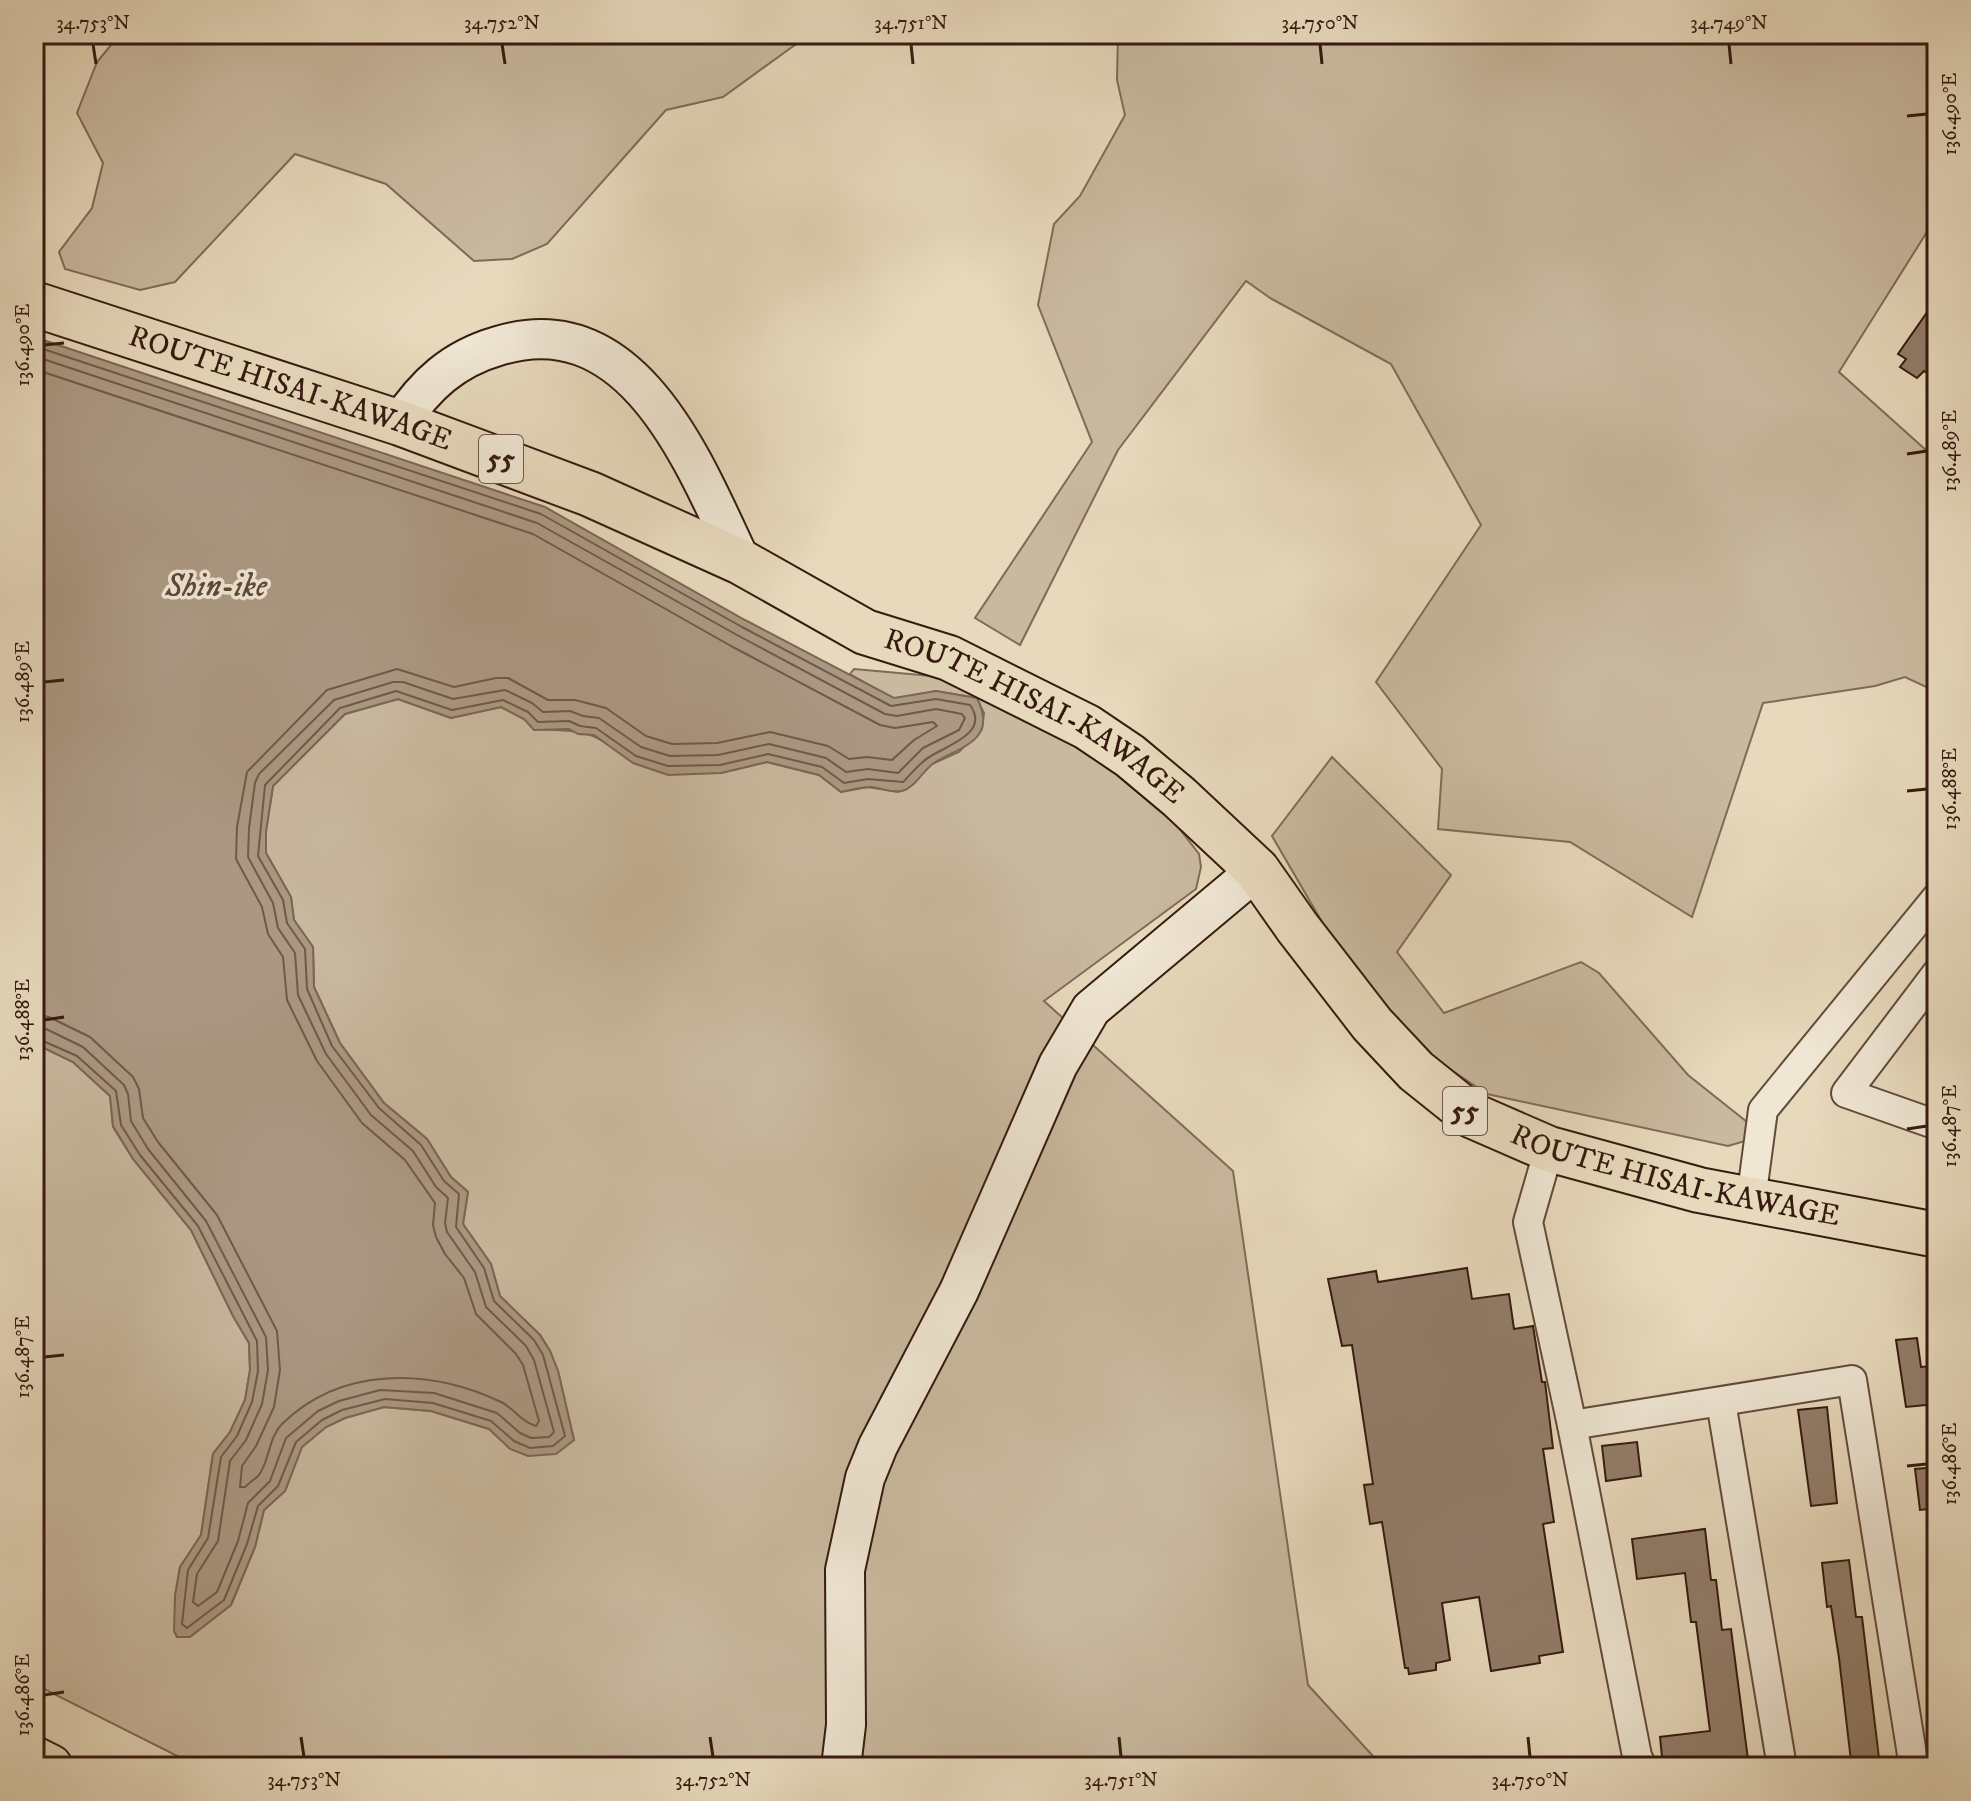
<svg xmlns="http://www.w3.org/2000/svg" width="1971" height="1801" font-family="'IM FELL DW Pica',serif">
<rect width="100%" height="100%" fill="#e7d9bc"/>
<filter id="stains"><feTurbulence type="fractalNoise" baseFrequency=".0025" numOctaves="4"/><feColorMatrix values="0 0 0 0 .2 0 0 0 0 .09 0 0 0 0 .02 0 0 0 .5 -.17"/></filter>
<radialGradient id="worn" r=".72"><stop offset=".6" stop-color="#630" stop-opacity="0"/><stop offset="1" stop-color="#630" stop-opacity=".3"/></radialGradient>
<g fill="#c9b99f" stroke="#806a58" stroke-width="2">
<path d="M120,34H810L723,97L666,110L547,244L512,259L474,261L386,184L295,154L175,282L140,290L65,269L59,252L92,208L103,163L77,113L97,62Z"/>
<path d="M1118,34H1937V216L1839,372L1937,460V692L1905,677L1875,686L1763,703L1692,917L1570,842L1438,829L1442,769L1376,682L1481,525L1391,364L1270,298L1246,281L1118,450L1020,645L975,618L1092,442L1038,305L1054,224L1080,196L1125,115L1117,80Z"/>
<path d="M854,669L943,677L1100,750L1175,823L1199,854L1201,867L1196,889L1044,1001L1233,1171L1308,1685L1383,1767H199L34,1684V1043L73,1062L110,1096L113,1127L133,1159L191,1230L233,1316L249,1343L250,1370L245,1400L230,1432L213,1454L201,1535L180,1567L175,1596L217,1614L231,1605L255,1547L264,1510L285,1491L302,1447L326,1427L345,1418L384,1407L431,1411L489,1429L510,1448L574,1440L558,1371L550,1351L540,1335L500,1296L491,1264L463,1224L468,1192L451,1177L427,1139L384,1103L340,1043L314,987L313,947L294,920L291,897L266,853V831L273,786L345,714L398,699L451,718L501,707L524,719L535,729C559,731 583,728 604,742L721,773L767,762L819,775L841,792L868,787L898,792L907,789L932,764L959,752L982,729L984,713L976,698L936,691L894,699L850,674Z"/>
<path d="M1332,757L1451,875L1397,952L1444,1013L1581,962L1599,973L1688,1075L1747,1122L1745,1141L1728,1146L1487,1094L1414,1045L1336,946L1272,836Z"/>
</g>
<path fill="#ab9882" stroke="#7c6654" stroke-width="2" d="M34,337L545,507L745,620L894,698L936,691L977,698C998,740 962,746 934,763C923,770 915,788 902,791C892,793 881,788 871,787C861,787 850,790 841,792L819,775L767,762L721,773L668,775L633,763L594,735L578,734L569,729L534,730L524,719L501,707L451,718L398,699L345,714L273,786L266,831V853L291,897L294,920L313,947L314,987L340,1043L384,1103L427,1139L451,1177L468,1192L463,1224L491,1264L500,1296L540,1335L550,1351L558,1371L574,1440L556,1454L528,1456L510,1449L489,1429L431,1411L384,1407L345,1418L326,1427L302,1447L285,1491L264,1510L255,1547L231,1605L190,1637H177L174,1631L175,1596L180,1567L201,1535L213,1454L230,1432L245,1400L250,1370L249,1343L233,1316L191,1230L133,1159L113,1126L110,1096L73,1062L34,1043Z"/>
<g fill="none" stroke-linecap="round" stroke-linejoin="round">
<g stroke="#705949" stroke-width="2">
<path d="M34,346L541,514L742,627L891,706L936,699L970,705C990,733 948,745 931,756C920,762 912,773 903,782L868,779L844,783L822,767L768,754L720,765L668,766L636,756L596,728L580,726L569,721L538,722L528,712L503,700L452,710L396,691L340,708L265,785L258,856L283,900L287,923L305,949L307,989L332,1046L379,1108L421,1145L444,1181L459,1194L456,1227L484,1268L494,1301L534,1340L543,1355L565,1436L553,1446L530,1448L514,1441L491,1421L433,1403L385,1399L342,1410L322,1420L296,1442L278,1486L258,1506L247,1544L224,1600L187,1628L182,1624L188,1570L208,1538L221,1457L237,1436L252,1402L258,1371L257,1341L198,1226L140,1155L121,1125L116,1091L77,1056L34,1037"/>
<path d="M34,356L537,523L737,635L885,714L897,716L936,709L962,714L965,718L959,730L923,748L898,773L868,769L846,772L826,758L769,744L718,755L670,756L641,747L599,718L583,716L570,711L543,712L532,703L505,690L453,699L403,682H393L334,700L259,774L255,783L249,828L248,857L273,903L278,928L295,953L298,995L326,1054L371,1115L413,1151L436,1187L448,1198L445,1223L447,1232L475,1272L486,1307L526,1346L534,1360L554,1432L549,1437L531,1438L520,1433L497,1413L434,1393L380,1390L339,1401L318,1411L286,1438L270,1481L248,1503L238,1541L217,1592L198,1606L193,1602L197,1574L218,1541L230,1461L246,1440L262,1404L268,1370L266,1337L206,1221L148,1149L131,1121L128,1094L124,1085L83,1047L44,1028L34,1026"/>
<path d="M34,369L533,534L731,646L880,725L895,728L933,722L937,726L914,740L892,760L867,757L849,759L828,746L770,732L717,743L672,744L646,736L606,708L575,700H548L508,678H496L454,687L397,669L327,690L247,772L237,827L236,859L262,907L268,934L283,957L287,1000L317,1061L362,1123L405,1160L435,1203L433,1225L436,1237L445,1254L464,1278L476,1314L516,1354L523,1365L539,1421L536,1426C521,1422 514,1408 501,1402C429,1368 341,1366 282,1424C268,1438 270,1460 259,1475C255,1479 249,1483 245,1487H240L242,1466L256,1446L274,1407L280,1370L277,1331L217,1215L158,1142L143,1118L139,1089L133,1077L90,1037L49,1017L34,1014"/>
</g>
</g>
<g fill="#927d69" stroke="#361a10" stroke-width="2">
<path d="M1937,298V380L1924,371L1917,378L1900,367L1906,359L1898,354Z"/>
<path d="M1467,1268L1472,1299L1509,1294L1514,1329L1533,1326L1542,1382H1545L1553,1448L1543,1449L1554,1522L1543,1524L1563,1652L1539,1656L1540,1663L1491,1671L1479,1597L1442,1603L1450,1660L1436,1663V1670L1409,1674L1408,1668H1405L1382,1522L1370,1524L1364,1485L1373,1484L1352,1345L1342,1346L1328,1279L1376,1271L1378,1282Z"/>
<path d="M1917,1338L1921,1367L1932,1366L1936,1404L1906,1407L1896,1340Z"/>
<path d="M1827,1407L1837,1503L1811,1506L1798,1410Z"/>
<path d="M1637,1442L1641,1476L1606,1481L1602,1446Z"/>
<path d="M1937,1467V1508L1920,1510L1915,1469Z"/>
<path d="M1705,1529L1711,1580H1716L1722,1630L1731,1629L1749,1767H1663L1660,1737L1710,1731L1696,1622H1691L1685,1573L1637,1579L1632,1539Z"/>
<path d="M1849,1560L1856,1617H1862L1879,1758L1851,1761L1839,1658L1831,1606L1827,1607L1822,1563Z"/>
</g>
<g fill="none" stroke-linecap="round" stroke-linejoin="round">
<g stroke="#624a3b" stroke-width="32">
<g id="street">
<path d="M1937,973L1846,1093L1937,1125"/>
<path d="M1549,1149L1528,1222L1572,1425L1637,1756L1642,1767"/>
<path d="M1751,1200L1763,1110L1937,897"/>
<path d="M1721,1402L1782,1767"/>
<path d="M1572,1425L1852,1380L1914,1767"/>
</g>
</g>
<g stroke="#361a10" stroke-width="42">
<g id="secondary">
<path d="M400,423C425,385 453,359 498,346C634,304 695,465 741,562"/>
<path d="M841,1767L846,1725L845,1570L865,1478L878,1446L959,1291L1058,1065L1091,1009L1257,870"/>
</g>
</g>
<g stroke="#361a10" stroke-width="48">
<g id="primary">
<path id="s1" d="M34,304L400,423L590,494L741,562L865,632L949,658L1087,727L1130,756L1179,797L1257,870L1297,927L1372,1024L1416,1071L1471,1115L1549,1149L1699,1190L1937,1235"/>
</g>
</g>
<g stroke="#361a10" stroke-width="48">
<path id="highway" d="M34,1759L50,1767"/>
</g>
<use href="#street" stroke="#efe6d3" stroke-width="28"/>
<use href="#secondary" stroke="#efe6d3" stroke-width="38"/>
<use href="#primary" stroke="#e7d9bc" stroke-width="44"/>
<use href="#highway" stroke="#e7d9bc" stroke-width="44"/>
</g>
<path fill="none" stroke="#361a10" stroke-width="3" d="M93,44L96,64M502,44L505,64M911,44L913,64M1320,44L1322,64M1729,44L1731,64M1907,116L1927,114M44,345L64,343M1907,454L1927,451M44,682L64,680M1907,791L1927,789M44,1020L64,1017M1907,1129L1927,1126M44,1357L64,1355M1907,1466L1927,1464M44,1695L64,1692M301,1737L304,1757M710,1737L713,1757M1119,1737L1121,1757M1528,1737L1530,1757"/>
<g text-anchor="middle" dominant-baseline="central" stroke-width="7" stroke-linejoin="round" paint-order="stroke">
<g fill="#efe6d3" stroke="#6e574a" stroke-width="2">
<rect x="479" y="435" width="44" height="48" rx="6"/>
<rect x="1443" y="1087" width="44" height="48" rx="6"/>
</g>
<g font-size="28" font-weight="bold" fill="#361a10">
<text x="501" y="459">55</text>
<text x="1465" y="1111">55</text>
</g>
<g font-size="30" fill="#361a10" stroke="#efe6d3">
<text stroke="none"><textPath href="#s1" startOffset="270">ROUTE HISAI-KAWAGE</textPath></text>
<text stroke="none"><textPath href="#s1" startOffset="1086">ROUTE HISAI-KAWAGE</textPath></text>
<text stroke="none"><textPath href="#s1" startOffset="1902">ROUTE HISAI-KAWAGE</textPath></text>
</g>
<g font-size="32" font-style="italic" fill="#5f4638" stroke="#efe6d3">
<text x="216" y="587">Shin-ike</text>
</g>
</g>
<rect width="1971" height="1801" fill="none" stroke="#e7d9bc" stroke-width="88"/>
<rect x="44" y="44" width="1883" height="1713" fill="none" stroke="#361a10" stroke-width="3"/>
<g font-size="20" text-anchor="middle" fill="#361a10">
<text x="93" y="29">34.753°N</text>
<text x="502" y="29">34.752°N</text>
<text x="911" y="29">34.751°N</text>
<text x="1320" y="29">34.750°N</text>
<text x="1729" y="29">34.749°N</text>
<text transform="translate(1949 114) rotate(-90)" y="7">136.490°E</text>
<text transform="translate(22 345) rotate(-90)" y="7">136.490°E</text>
<text transform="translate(1949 451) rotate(-90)" y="7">136.489°E</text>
<text transform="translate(22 682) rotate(-90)" y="7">136.489°E</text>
<text transform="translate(1949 789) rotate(-90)" y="7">136.488°E</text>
<text transform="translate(22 1020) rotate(-90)" y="7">136.488°E</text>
<text transform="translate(1949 1126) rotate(-90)" y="7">136.487°E</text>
<text transform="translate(22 1357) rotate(-90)" y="7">136.487°E</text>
<text transform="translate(1949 1464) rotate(-90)" y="7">136.486°E</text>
<text transform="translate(22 1695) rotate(-90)" y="7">136.486°E</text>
<text x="304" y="1786">34.753°N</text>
<text x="713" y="1786">34.752°N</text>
<text x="1121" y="1786">34.751°N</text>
<text x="1530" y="1786">34.750°N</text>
</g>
<rect width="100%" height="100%" filter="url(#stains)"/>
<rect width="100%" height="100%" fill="url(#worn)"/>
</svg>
